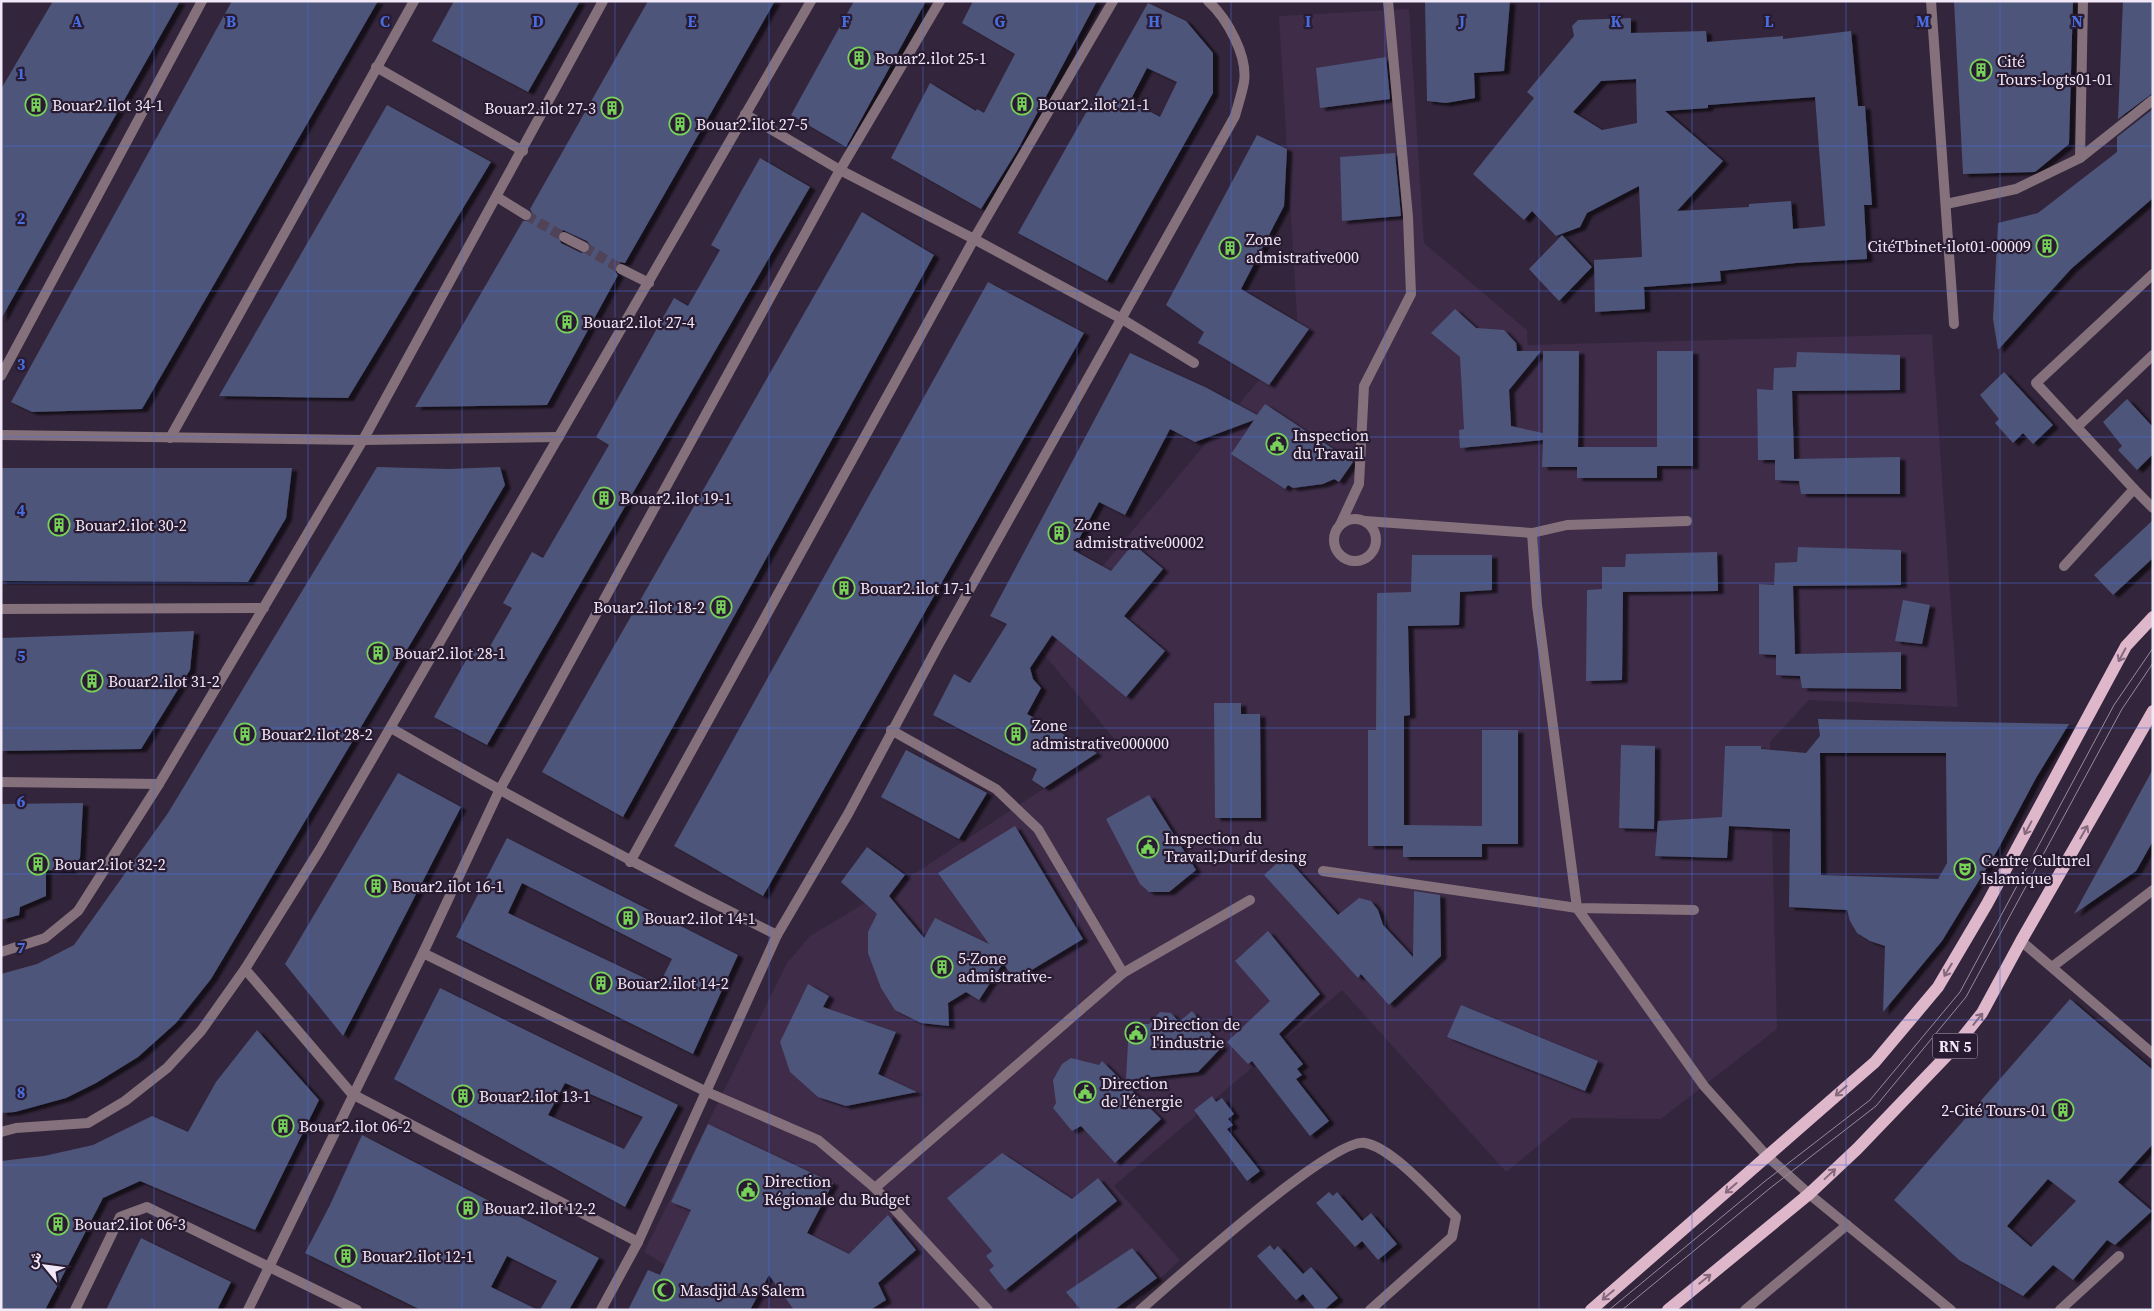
<svg xmlns="http://www.w3.org/2000/svg" width="2154" height="1311" font-family="'Source Serif 4',Vazirmatn,serif">
<defs>
<filter id="shadow"><feDropShadow dx="5.5" dy="3" stdDeviation="1" flood-color="#0009"/></filter>
</defs>
<rect width="100%" height="100%" fill="#33253b"/>
<path fill="#3e2c48" d="M1409,9L1424,243L1527,330L1528,345L1932,334L1958,707L1809,700L1770,742L1777,1029L1661,1119L1572,1118L1506,1172L1342,990L1114,1186L1180,1260L1127,1310H738L644,1252L787,963L810,936L920,870L1116,741L1036,645L1298,334L1279,16Z"/>
<g fill="#4e547a" fill-rule="evenodd" filter="url(#shadow)">
<path d="M53,1H180L1,319V89Z"/>
<path d="M232,1H378L142,409L32,412L11,402Z"/>
<path d="M454,1H580L528,92L432,41Z"/>
<path d="M648,1H775L625,263L620,262L615,266L614,270L618,275L547,405L415,407L523,221H529L532,218V212L530,209ZM563,230L587,241L591,246L590,250L581,253L561,243L558,234Z"/>
<path d="M854,1H926L846,147L791,115Z"/>
<path d="M973,1H1097L1017,151L981,209L891,158L930,83L976,111L977,109L984,113L1015,54L962,23Z"/>
<path d="M1425,1H1510L1504,71L1474,73L1475,98L1446,103L1427,101Z"/>
<path d="M1954,1H2073L2069,144L2035,172L1963,174Z"/>
<path d="M2123,1H2153V93L2118,119Z"/>
<path d="M1148,3L1186,21L1213,53V93L1107,281L1018,233ZM1147,68L1177,82L1160,117L1130,101Z"/>
<path d="M1631,18V33L1706,31L1707,42L1783,36V39L1851,31L1858,106H1865L1872,205H1864L1867,259L1796,263L1720,271L1721,281L1644,287L1645,309L1595,312L1594,260L1642,257L1639,186L1587,213L1580,227L1556,236L1532,211L1524,220L1473,174L1534,98L1527,92L1574,36L1572,26L1578,20ZM1636,79L1637,123L1602,130L1573,112L1601,81ZM1815,97L1825,226L1793,229L1791,201L1749,204V207L1677,211L1723,161L1665,111L1708,108V105Z"/>
<path d="M1386,57L1390,99L1320,108L1316,68Z"/>
<path d="M387,105L491,162L348,398L219,396Z"/>
<path d="M2153,109V198L2071,269L1998,350L1993,319L1998,223L2038,213L2117,152V137Z"/>
<path d="M1257,135L1287,149L1284,206L1241,289L1309,329L1269,385L1198,343L1204,332L1166,305Z"/>
<path d="M1395,153L1401,216L1342,221L1340,157Z"/>
<path d="M760,158L810,187L487,745L434,717L473,648L485,655L512,608L503,603L532,552L543,558L609,445L596,437L674,298L688,306L720,250L711,245Z"/>
<path d="M862,212L934,255L623,817L542,772Z"/>
<path d="M1562,235L1592,267L1559,301L1529,269Z"/>
<path d="M988,282L1084,333L763,896L674,846Z"/>
<path d="M1455,309L1476,328L1504,330L1516,343L1517,351H1541L1509,390L1511,426L1543,433V351H1579L1578,447H1657V351H1693V466H1657V478H1577V467H1542L1543,440L1460,448L1459,430L1464,429L1460,357L1431,333Z"/>
<path d="M1797,352L1900,355V390L1792,391L1794,459L1900,457V494H1801L1799,481L1775,480V460H1758L1757,389L1773,390L1774,368L1796,367Z"/>
<path d="M1130,353L1207,388L1257,415L1265,404L1353,462L1339,482L1334,479L1323,484L1293,488L1288,485L1285,489L1231,454L1254,420L1195,442L1170,429L1125,515L1099,502L1073,550L1111,571L1133,544L1163,569L1124,616L1165,651L1126,697L1052,635L1030,668L1033,679L1041,688L1027,714L1097,753L1044,788L1032,780L1037,769L933,715L954,674L970,683L1007,624L990,616Z"/>
<path d="M2004,372L2053,425L2033,444L2023,433L2013,443L1995,423L1999,419L1980,395Z"/>
<path d="M2127,399L2153,427V454L2137,470L2118,450L2122,446L2103,422Z"/>
<path d="M377,467L448,469L500,467L505,485L211,979L176,1023L138,1057L96,1083L66,1098L15,1112L1,1113V974L37,964L74,945L168,813Z"/>
<path d="M1,468H292L286,518L248,582L1,581Z"/>
<path d="M2153,520V558L2113,595L2094,575Z"/>
<path d="M1798,547L1901,550V585L1793,586L1795,654L1901,652V689L1802,688L1800,676L1776,675V655L1759,654V584L1774,585L1775,563L1797,562Z"/>
<path d="M1717,552L1718,591L1623,592L1622,680L1586,681L1587,590L1602,589V567H1625L1626,554Z"/>
<path d="M1412,555H1492V590L1460,592L1459,625L1408,626L1410,715L1404,716V825L1482,826V730H1518V844H1482V857H1403V846H1368V730H1376L1377,593L1411,592Z"/>
<path d="M1903,600L1930,605L1922,644L1895,641Z"/>
<path d="M194,631L190,670L141,749L1,751V638Z"/>
<path d="M1214,703H1241V714H1260L1261,818H1215Z"/>
<path d="M1818,719L2069,724L2036,778L1997,851L1942,941L1883,1012L1885,946L1870,941L1857,933L1850,921L1847,910L1789,907L1790,829L1729,826L1727,858L1655,856L1658,821L1722,817L1725,746H1761V749L1806,753L1820,736ZM1820,753H1946L1947,863L1938,879L1821,875Z"/>
<path d="M1621,745L1655,746L1654,829L1619,828Z"/>
<path d="M906,750L987,793L959,839L881,797Z"/>
<path d="M2153,769V841L2136,871L2074,914Z"/>
<path d="M398,773L461,807L343,1036L285,964Z"/>
<path d="M1149,795L1196,870L1169,892H1149L1140,884L1106,819Z"/>
<path d="M83,803L80,858L70,871L46,870V896L20,907L19,915L1,920V804Z"/>
<path d="M1015,826L1083,939L1015,980L1003,963L979,1000L966,992L948,1003L949,1026L921,1023L895,1010L881,988L868,953V932L877,914L841,882L867,847L905,875L889,896L924,938L935,918L989,944L938,873Z"/>
<path d="M507,838L738,955L693,1054L456,937ZM522,883L672,959L659,985L508,913Z"/>
<path d="M1285,856L1338,915L1359,898L1371,901L1378,910L1383,925L1413,957L1414,891L1440,895L1441,956L1389,1005L1361,974L1358,978L1264,875Z"/>
<path d="M1268,931L1320,994L1279,1034L1303,1064L1297,1069L1302,1075L1296,1079L1329,1121L1310,1136L1252,1061L1248,1064L1227,1042L1270,1001L1235,961Z"/>
<path d="M808,984L829,996L823,1007L896,1032L878,1074L917,1092L846,1106L818,1097L790,1072L780,1042Z"/>
<path d="M440,988L678,1105L625,1207L394,1079ZM565,1083L643,1117L624,1149L548,1115Z"/>
<path d="M2070,999L2153,1070V1144L2118,1182L2152,1211L2115,1245L2107,1240L2073,1280L2053,1265L2023,1296L1959,1260L1894,1200ZM2048,1179L2076,1201L2031,1247L2007,1226Z"/>
<path d="M1461,1005L1598,1061L1585,1091L1447,1037Z"/>
<path d="M1192,1011L1222,1047L1198,1072L1126,1080L1129,1024H1149L1160,1012L1171,1013L1179,1022Z"/>
<path d="M257,1030L319,1100L255,1230L140,1181L103,1198L45,1310H1V1161L44,1156L93,1145L152,1116L188,1132L216,1082Z"/>
<path d="M1071,1058L1099,1065L1102,1061L1161,1119L1115,1163L1081,1126L1072,1131L1053,1108L1056,1103L1053,1080L1062,1064Z"/>
<path d="M1212,1096L1216,1102L1222,1098L1234,1114L1228,1119L1233,1125L1227,1129L1260,1171L1247,1181L1194,1110Z"/>
<path d="M708,1124L833,1183L807,1233L849,1254L888,1215L916,1250L878,1283L886,1300L870,1310H794L769,1275L750,1310H628L648,1270L660,1275L691,1210L671,1202Z"/>
<path d="M362,1135L599,1258L569,1310H540L557,1281L507,1256L491,1287L538,1310H421L305,1253L330,1205Z"/>
<path d="M1002,1153L1072,1199L1098,1178L1117,1201L1005,1290L989,1270L994,1266L986,1256L992,1251L947,1198Z"/>
<path d="M1329,1192L1333,1196L1337,1192L1362,1221L1371,1213L1397,1244L1378,1260L1362,1241L1355,1247L1316,1203Z"/>
<path d="M141,1238L231,1282L217,1310H106Z"/>
<path d="M1270,1245L1274,1250L1278,1246L1303,1274L1311,1267L1338,1298L1324,1310H1316L1303,1294L1296,1300L1257,1256Z"/>
<path d="M1132,1248L1157,1278L1114,1310H1081L1066,1292Z"/>
</g>
<g fill="none" stroke-linecap="round" stroke-linejoin="round">
<g stroke="#504257" stroke-width="10" stroke-dasharray="10 5" stroke-linecap="butt">
<path d="M526,215L564,237"/>
<path d="M584,247L621,269"/>
</g>
<g stroke="#85717b" stroke-width="10">
<path d="M1931,1L1954,324"/>
<path d="M376,67L523,151"/>
<path d="M745,114L840,170L974,239L1122,319L1194,363"/>
<path d="M2080,158L2083,1"/>
<path d="M497,197L526,215"/>
<path d="M1946,204L2016,189L2080,158L2153,100"/>
<path d="M564,237L584,247"/>
<path d="M621,269L649,283"/>
<path d="M1,376L202,1"/>
<path d="M2077,427L2153,355"/>
<path d="M1,435L363,440L559,437"/>
<path d="M170,438L414,1"/>
<path d="M2134,489L2036,383L2153,274"/>
<circle cx="1355" cy="540" r="21"/>
<path d="M1365,521L1532,533L1567,525L1687,521"/>
<path d="M1340,525L1359,484L1364,386L1411,294L1408,217L1388,1"/>
<path d="M1532,533L1537,605L1577,908L1704,1086L1767,1156L1809,1194L1951,1310"/>
<path d="M2064,566L2134,489L2153,508"/>
<path d="M1,609L264,608"/>
<path d="M391,728C517,801 646,870 777,935"/>
<path d="M891,730L996,789L1038,829L1123,973"/>
<path d="M1,782L159,784"/>
<path d="M630,862L974,239L1113,1"/>
<path d="M1323,871L1577,908L1694,910"/>
<path d="M2021,941L2153,1054"/>
<path d="M1,952L45,938L78,911L159,784L363,440L603,1"/>
<path d="M423,953L707,1092L818,1140L875,1188L988,1310"/>
<path d="M2052,967L2153,890"/>
<path d="M245,969L352,1094L638,1242"/>
<path d="M875,1188L1123,973L1250,900"/>
<path d="M75,1310L120,1217L147,1207L357,1310"/>
<path d="M248,1310L423,953L499,791L840,170L940,1"/>
<path d="M601,1310L638,1242L777,935L848,814L939,644L1235,116C1238,105 1242,93 1244,82C1248,56 1227,18 1208,1"/>
<path d="M1140,1310C1173,1282 1332,1137 1365,1143C1393,1148 1435,1197 1456,1217L1452,1237L1370,1310"/>
<path d="M1745,1310L1847,1225"/>
<path d="M2060,1310L2119,1256"/>
</g>
<path stroke="#85717b" stroke-width="10" d="M1,1132L16,1128L88,1123L125,1101L167,1068L201,1031L245,969L320,849L811,1"/>
<g stroke="#dfb7cb" stroke-width="12">
<path d="M1591,1310L1875,1062L1938,987L1987,904L2126,646L2153,617"/>
<path d="M1668,1310L1809,1194L1857,1149L1954,1048L1982,1013L2021,941L2153,711"/>
</g>
<g stroke="#978b9e" stroke-width="1">
<path d="M1609,1310L1764,1182L1870,1100L1960,992L2114,705L2153,648"/>
<path d="M1622,1310L1769,1189L1876,1106L1966,997L2122,709L2153,663"/>
</g>
</g>
<defs><path id="oneway-shaft" d="M-6 0H5M1.5-3L5.5 0L1.5 3" fill="none" stroke-width="1.6" stroke-linecap="round" stroke-linejoin="round" transform="scale(1.25)"/></defs>
<g stroke="#84697e">
<use href="#oneway-shaft" transform="translate(2122 655) rotate(118)"/>
<use href="#oneway-shaft" transform="translate(2028 828) rotate(118)"/>
<use href="#oneway-shaft" transform="translate(2084 832) rotate(-60)"/>
<use href="#oneway-shaft" transform="translate(1948 970) rotate(121)"/>
<use href="#oneway-shaft" transform="translate(1978 1019) rotate(-51)"/>
<use href="#oneway-shaft" transform="translate(1841 1091) rotate(139)"/>
<use href="#oneway-shaft" transform="translate(1830 1174) rotate(-43)"/>
<use href="#oneway-shaft" transform="translate(1731 1188) rotate(139)"/>
<use href="#oneway-shaft" transform="translate(1705 1279) rotate(-39)"/>
<use href="#oneway-shaft" transform="translate(1608 1295) rotate(140)"/>
</g>
<path fill="none" stroke="#486dde" stroke-width="1" stroke-opacity="0.55" d="M154,1V1310M308,1V1310M462,1V1310M615,1V1310M769,1V1310M923,1V1310M1077,1V1310M1231,1V1310M1385,1V1310M1539,1V1310M1692,1V1310M1846,1V1310M2000,1V1310M1,146H2153M1,291H2153M1,437H2153M1,583H2153M1,728H2153M1,874H2153M1,1020H2153M1,1165H2153"/>
<defs>
<g id="building-ring" transform="scale(1.125)"><circle r="9.5" fill="#291b31" stroke="#77d259" stroke-width="1.5"/><path d="M-4-6H4V6H1V3H-1V6H-4ZM-2.5-4.3h1.7v1.8h-1.7ZM.8-4.3h1.7v1.8H.8ZM-2.5-1h1.7V.8h-1.7ZM.8-1h1.7V.8H.8Z" fill="#77d259"/></g>
<g id="civic-ring" transform="scale(1.125)"><circle r="9.5" fill="#291b31" stroke="#77d259" stroke-width="1.5"/><path d="M-.6-6.5H3V-4.5H.6V-3L4-1V1h2V6H-6V1h2V-1L-.6-3ZM-1.2 2.5V6h2.4V2.5Z" fill="#77d259"/></g>
<g id="theatre-ring" transform="scale(1.125)"><circle r="9.5" fill="#291b31" stroke="#77d259" stroke-width="1.5"/><path d="M-5-5.5Q0-4 5-5.5V0Q5 5 0 6Q-5 5-5 0ZM-3.3-2.5H-1v1.5H-3.3ZM1-2.5H3.3v1.5H1ZM-2.8 1Q0 5.5 2.8 1Z" fill="#77d259"/></g>
<g id="mosque-ring" transform="scale(1.125)"><circle r="9.5" fill="#291b31" stroke="#77d259" stroke-width="1.5"/><path d="M3.5-4.9A6 6 0 1 0 3.5 4.9A5 5 0 1 1 3.5-4.9Z" fill="#77d259"/></g>
</defs>
<g fill-rule="evenodd">
<use href="#building-ring" x="859" y="58"/>
<use href="#building-ring" x="1981" y="70"/>
<use href="#building-ring" x="1022" y="104"/>
<use href="#building-ring" x="36" y="105"/>
<use href="#building-ring" x="612" y="108"/>
<use href="#building-ring" x="680" y="124"/>
<use href="#building-ring" x="2047" y="246"/>
<use href="#building-ring" x="1230" y="248"/>
<use href="#building-ring" x="567" y="322"/>
<use href="#civic-ring" x="1277" y="444"/>
<use href="#building-ring" x="604" y="498"/>
<use href="#building-ring" x="59" y="525"/>
<use href="#building-ring" x="1059" y="533"/>
<use href="#building-ring" x="844" y="588"/>
<use href="#building-ring" x="721" y="607"/>
<use href="#building-ring" x="378" y="653"/>
<use href="#building-ring" x="92" y="681"/>
<use href="#building-ring" x="245" y="734"/>
<use href="#building-ring" x="1016" y="734"/>
<use href="#civic-ring" x="1148" y="847"/>
<use href="#building-ring" x="38" y="864"/>
<use href="#theatre-ring" x="1965" y="869"/>
<use href="#building-ring" x="376" y="886"/>
<use href="#building-ring" x="628" y="918"/>
<use href="#building-ring" x="942" y="967"/>
<use href="#building-ring" x="601" y="983"/>
<use href="#civic-ring" x="1136" y="1033"/>
<use href="#civic-ring" x="1085" y="1092"/>
<use href="#building-ring" x="463" y="1096"/>
<use href="#building-ring" x="2063" y="1110"/>
<use href="#building-ring" x="283" y="1126"/>
<use href="#civic-ring" x="748" y="1190"/>
<use href="#building-ring" x="468" y="1208"/>
<use href="#building-ring" x="58" y="1224"/>
<use href="#building-ring" x="346" y="1256"/>
<use href="#mosque-ring" x="664" y="1290"/>
</g>
<g text-anchor="middle" dominant-baseline="central" stroke-width="4.5" stroke-linejoin="round" paint-order="stroke">
<rect fill="#291b31" stroke="#b6abbc" stroke-width="1" x="1932.5" y="1033.5" width="45" height="25" rx="4"/>
<g font-size="15" font-weight="bold" fill="#f2e9f8">
<text x="1955" y="1046">RN 5</text>
</g>
<g font-size="16" fill="#f2e9f8" stroke="#291b31" text-anchor="start">
<text x="875" y="58">Bouar2.ilot 25-1</text>
<text x="1997" y="61">Cité<tspan x="1997" dy="18">Tours-logts01-01</tspan></text>
<text x="1038" y="104">Bouar2.ilot 21-1</text>
<text x="52" y="105">Bouar2.ilot 34-1</text>
<text x="596" y="108" text-anchor="end">Bouar2.ilot 27-3</text>
<text x="696" y="124">Bouar2.ilot 27-5</text>
<text x="1246" y="239">Zone<tspan x="1246" dy="18">admistrative000</tspan></text>
<text x="2031" y="246" text-anchor="end">CitéTbinet-ilot01-00009</text>
<text x="583" y="322">Bouar2.ilot 27-4</text>
<text x="1293" y="435">Inspection<tspan x="1293" dy="18">du Travail</tspan></text>
<text x="620" y="498">Bouar2.ilot 19-1</text>
<text x="1075" y="524">Zone<tspan x="1075" dy="18">admistrative00002</tspan></text>
<text x="75" y="525">Bouar2.ilot 30-2</text>
<text x="860" y="588">Bouar2.ilot 17-1</text>
<text x="705" y="607" text-anchor="end">Bouar2.ilot 18-2</text>
<text x="394" y="653">Bouar2.ilot 28-1</text>
<text x="108" y="681">Bouar2.ilot 31-2</text>
<text x="1032" y="725">Zone<tspan x="1032" dy="18">admistrative000000</tspan></text>
<text x="261" y="734">Bouar2.ilot 28-2</text>
<text x="1164" y="838">Inspection du<tspan x="1164" dy="18">Travail;Durif desing</tspan></text>
<text x="1981" y="860">Centre Culturel<tspan x="1981" dy="18">Islamique</tspan></text>
<text x="54" y="864">Bouar2.ilot 32-2</text>
<text x="392" y="886">Bouar2.ilot 16-1</text>
<text x="644" y="918">Bouar2.ilot 14-1</text>
<text x="958" y="958">5-Zone<tspan x="958" dy="18">admistrative-</tspan></text>
<text x="617" y="983">Bouar2.ilot 14-2</text>
<text x="1152" y="1024">Direction de<tspan x="1152" dy="18">l'industrie</tspan></text>
<text x="1101" y="1083">Direction<tspan x="1101" dy="18">de l'énergie</tspan></text>
<text x="479" y="1096">Bouar2.ilot 13-1</text>
<text x="2047" y="1110" text-anchor="end">2-Cité Tours-01</text>
<text x="299" y="1126">Bouar2.ilot 06-2</text>
<text x="764" y="1181">Direction<tspan x="764" dy="18">Régionale du Budget</tspan></text>
<text x="484" y="1208">Bouar2.ilot 12-2</text>
<text x="74" y="1224">Bouar2.ilot 06-3</text>
<text x="362" y="1256">Bouar2.ilot 12-1</text>
<text x="680" y="1290">Masdjid As Salem</text>
</g>
</g>
<g font-size="16" text-anchor="middle" font-weight="bold" fill="#486dde" stroke="#291b31" stroke-width="4.5" stroke-linejoin="round" paint-order="stroke">
<text x="77" y="27">A</text>
<text x="231" y="27">B</text>
<text x="385" y="27">C</text>
<text x="538" y="27">D</text>
<text x="692" y="27">E</text>
<text x="846" y="27">F</text>
<text x="1000" y="27">G</text>
<text x="1154" y="27">H</text>
<text x="1308" y="27">I</text>
<text x="1462" y="27">J</text>
<text x="1616" y="27">K</text>
<text x="1769" y="27">L</text>
<text x="1923" y="27">M</text>
<text x="2077" y="27">N</text>
<text x="21" y="79">1</text>
<text x="21" y="224">2</text>
<text x="21" y="370">3</text>
<text x="21" y="516">4</text>
<text x="21" y="661">5</text>
<text x="21" y="807">6</text>
<text x="21" y="953">7</text>
<text x="21" y="1098">8</text>
</g>
<rect width="2154" height="1311" fill="none" stroke="#f2e9f8" stroke-width="5"/>
<g transform="translate(45 1266) rotate(299)" stroke="#291b31" stroke-width="4" paint-order="stroke">
<path d="M0-4L9 19L0 12L-9 19Z" fill="#f2e9f8"/>
<text y="-8" font-size="14" font-weight="bold" text-anchor="middle" fill="#f2e9f8">ش</text>
</g>
</svg>
